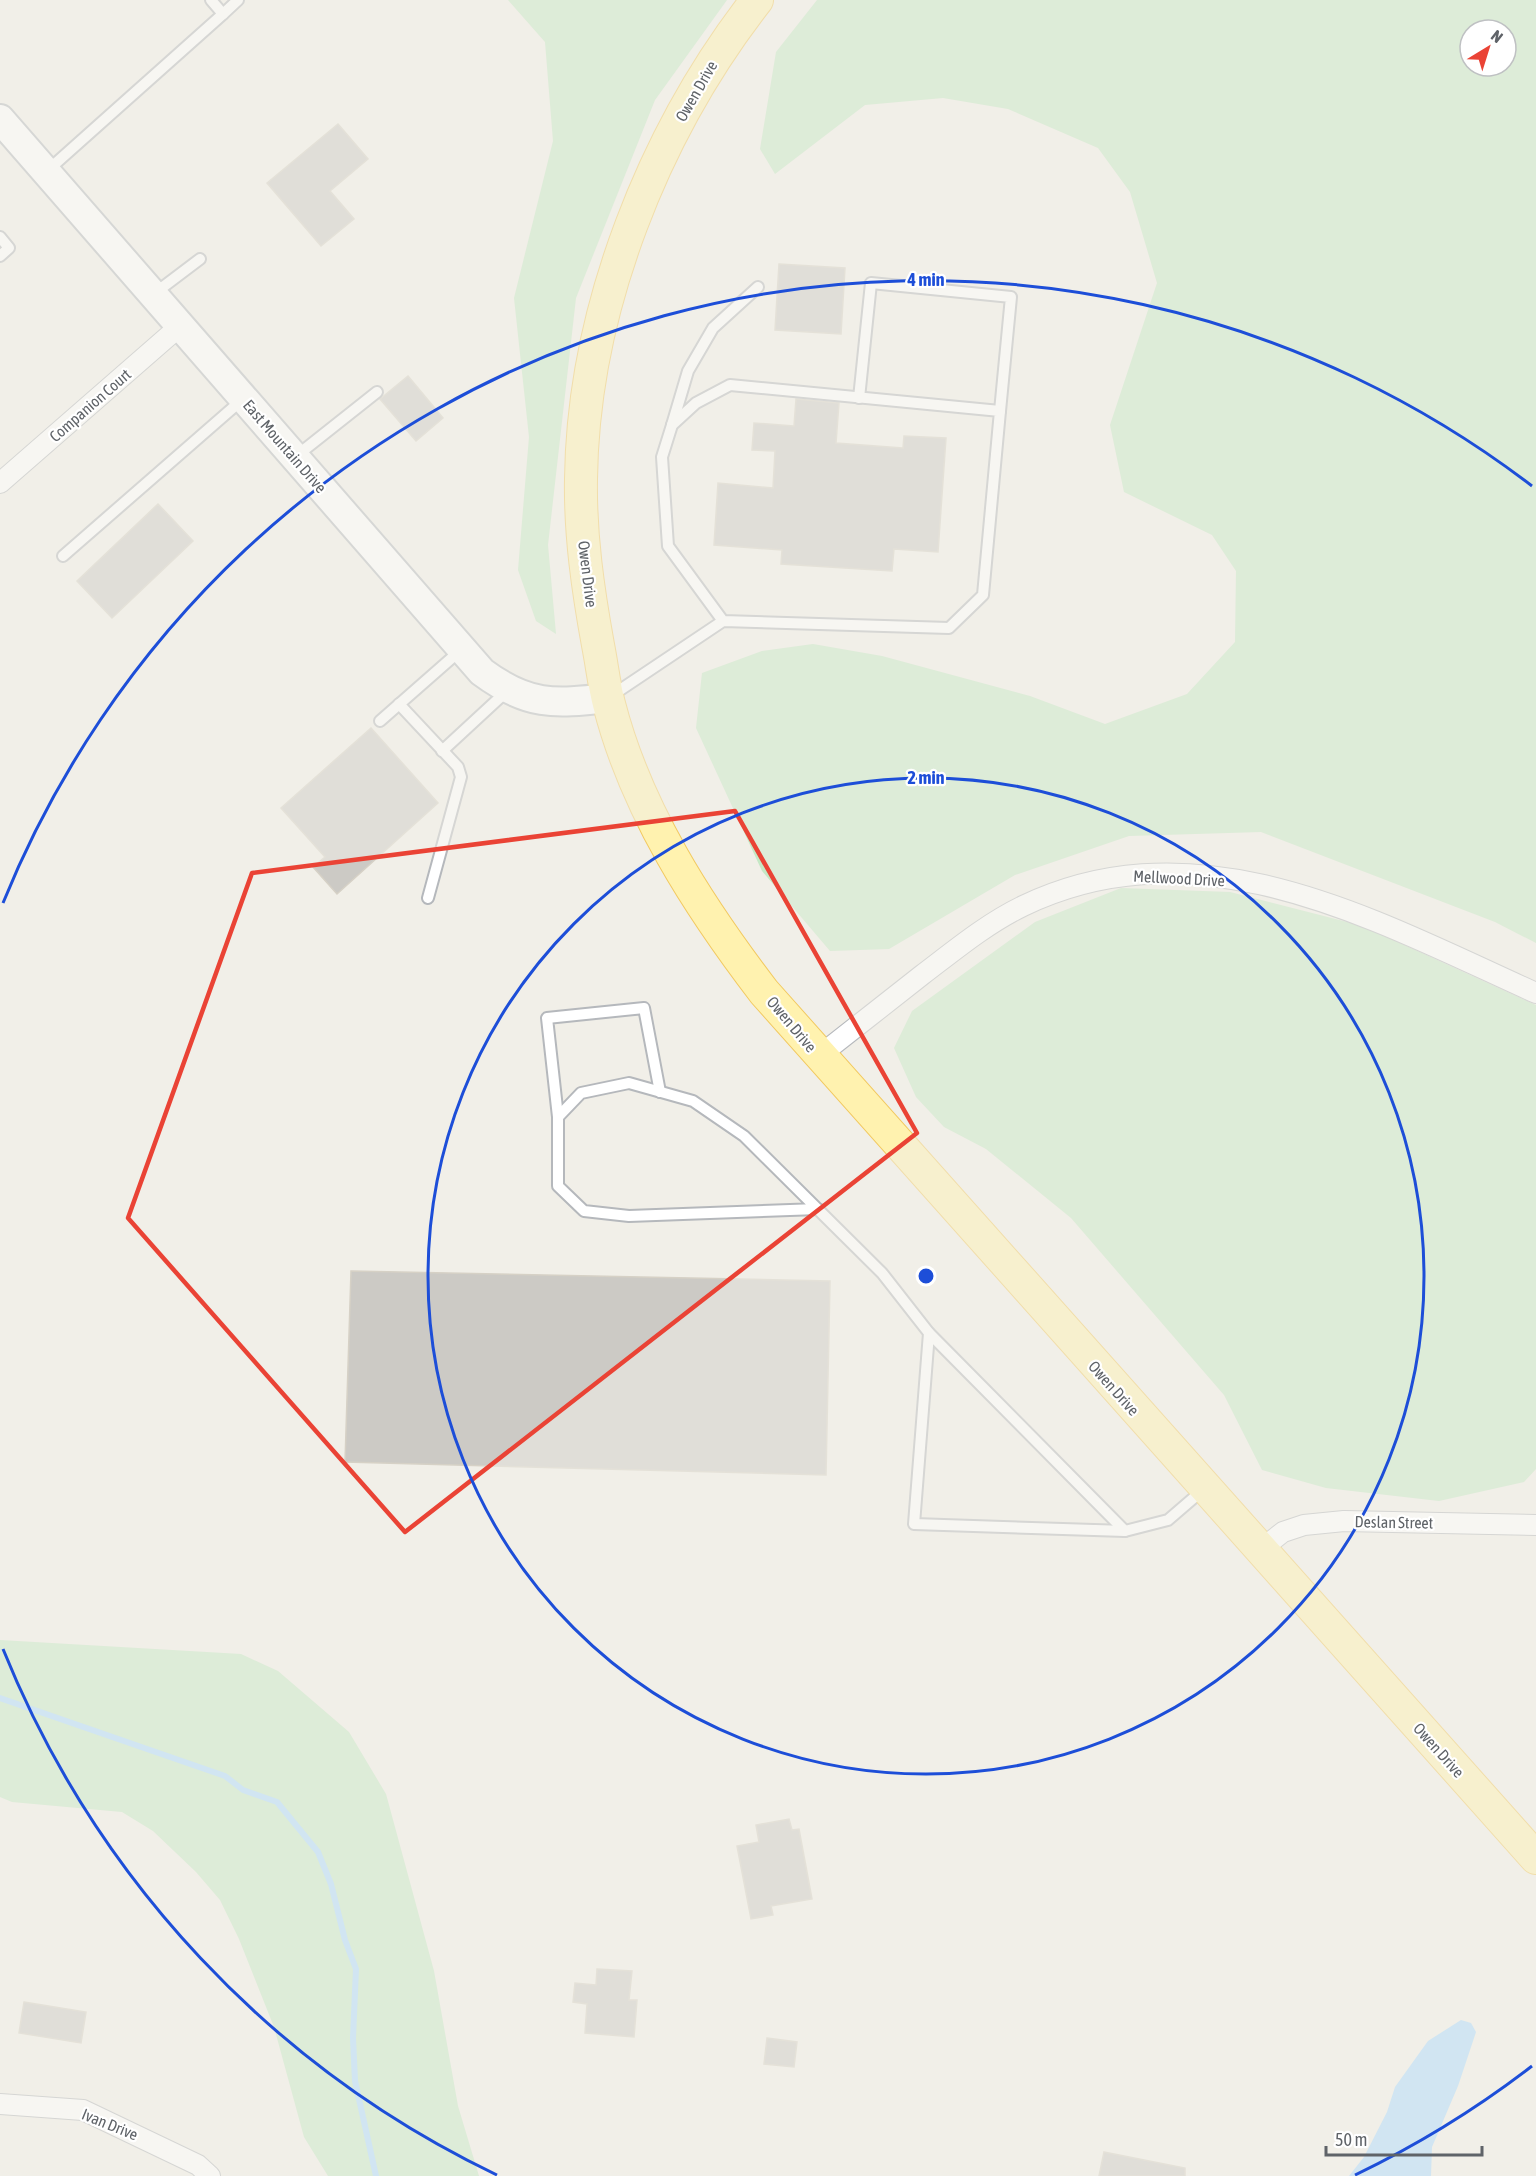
<svg xmlns="http://www.w3.org/2000/svg" width="1536" height="2176" font-family="'Asap Condensed',sans-serif">
<rect width="100%" height="100%" fill="#f1efe8"/>
<g fill="#c5e8c5" fill-rule="evenodd">
<path d="M508,0H727L655,100L576,298L548,545L556,634L536,621L518,570L529,437L514,298L553,141L545,42Z"/>
<path d="M817,0H1536V943L1495,922L1261,832L1129,836L1015,875L889,949L830,951L762,871L696,728L702,673L762,651L813,644L882,656L1030,696L1105,724L1187,694L1235,642L1236,571L1212,535L1124,492L1110,425L1157,283L1130,192L1098,148L1008,109L943,98L865,105L775,174L760,149L776,52ZM1470,30H1506V66H1470Z"/>
<path d="M1121,888L1230,892L1363,926L1536,1005V1469L1524,1482L1439,1501L1326,1488L1262,1470L1224,1395L1071,1218L986,1149L944,1127L916,1097L894,1048L912,1011L1035,922Z"/>
<path d="M0,1640L241,1654L278,1671L349,1732L386,1794L434,1971L458,2106L479,2176H328L304,2137L274,2027L239,1939L220,1900L196,1872L153,1831L122,1812L12,1802L0,1797Z"/>
</g>
<path fill="#aadaff" d="M1461,2020L1471,2023L1476,2032L1458,2086L1432,2147L1431,2176H1349L1364,2157L1387,2112L1395,2087L1428,2041Z"/>
<g fill="none" stroke-linecap="round" stroke-linejoin="round">
<path stroke="#aadaff" stroke-width="6" d="M0,1698L225,1776L243,1790L277,1802L318,1852L331,1884L345,1940L356,1969L353,2038L355,2081L376,2176"/>
</g>
<g fill="#cccac5" stroke="#d6d1c6" stroke-width="1.5">
<path d="M338,124L368,159L330,191L354,219L321,246L267,183Z"/>
<path d="M779,264L845,268L841,334L775,330Z"/>
<path d="M408,376L443,418L416,441L380,399Z"/>
<path d="M796,399L839,403L836,443L903,448L904,436L946,438L938,552L894,549L892,571L781,564L782,550L714,545L718,483L773,488L775,451L752,450L754,423L794,426Z"/>
<path d="M158,504L193,541L112,618L77,581Z"/>
<path d="M371,728L438,803L337,894L313,867L325,857L281,808Z"/>
<path d="M351,1271L830,1281L826,1475L345,1462Z"/>
<path d="M789,1819L792,1830L799,1829L812,1899L771,1906L773,1915L751,1919L737,1846L759,1842L756,1825Z"/>
<path d="M597,1969L632,1971L629,2000H637L634,2037L585,2033L587,2004L573,2002L575,1983L596,1985Z"/>
<path d="M24,2002L86,2012L81,2043L19,2033Z"/>
<path d="M767,2038L797,2042L794,2067L764,2064Z"/>
<path d="M1104,2152L1185,2168V2176H1099Z"/>
</g>
<g fill="none" stroke-linecap="round" stroke-linejoin="round">
<g stroke="#b5b8bc" stroke-width="14">
<g id="lane">
<path d="M223,14L238,0"/>
<path d="M47,171L223,14L211,0"/>
<path d="M0,237L9,248L0,256"/>
<path d="M155,293L200,259"/>
<path d="M859,398L871,283L1011,297L1000,411"/>
<path d="M672,425L688,371L713,328L758,287"/>
<path d="M295,457L377,392"/>
<path d="M63,556L243,399"/>
<path d="M611,696L723,621L949,628L983,595L1000,411L730,385L696,403L672,425L662,457L668,546L723,621"/>
<path d="M399,704L458,767L461,777L428,898"/>
<path d="M380,721L462,649"/>
<path d="M442,751L507,691"/>
<path d="M558,1117L547,1018L644,1008L660,1092"/>
<path d="M818,1209L629,1216L584,1211L558,1186V1117L581,1093L629,1083L693,1101L744,1136L882,1273L929,1333L914,1524L1125,1531L1168,1520L1204,1489"/>
<path d="M929,1333L1125,1531"/>
</g>
</g>
<g stroke="#b5b8bc" stroke-width="22">
<g id="street">
<path d="M0,483L180,326"/>
<path d="M819,1056C853,1029 888,1002 922,975C955,950 986,924 1023,906C1200,821 1376,921 1536,993"/>
<path d="M1259,1551L1283,1532L1304,1525L1344,1521L1536,1525"/>
<path d="M0,2104L83,2110L198,2165L210,2176"/>
</g>
</g>
<g stroke="#b6babf" stroke-width="32">
<path id="secondary" d="M0,119L482,672C528,706 553,704 608,698"/>
</g>
<g stroke="#f2c960" stroke-width="34">
<path id="primary" d="M757,0C654,132 583,310 581,479C580,535 588,590 598,645C602,665 604,685 609,704C636,810 699,907 764,992L1536,1858"/>
</g>
<use href="#lane" stroke="#fff" stroke-width="10"/>
<use href="#street" stroke="#fff" stroke-width="20"/>
<use href="#secondary" stroke="#fff" stroke-width="28"/>
<use href="#primary" stroke="#fff2af" stroke-width="32"/>
</g>
<path d="M0 0H1536V2176H0ZM735,811L917,1133L405,1532L128,1218L252,873Z" fill="#f1efe8" fill-opacity=".55" fill-rule="evenodd"/>
<path fill="none" stroke="#ea4335" stroke-width="4.5" stroke-linejoin="round" d="M735,811L917,1133L405,1532L128,1218L252,873Z"/>
<g fill="none" stroke="#1d4ed8" stroke-width="3">
<circle cx="926" cy="1276" r="498"/>
<path d="M1532 2066A996 996 0 0 1 1355 2175M497 2175A996 996 0 0 1 3 1649M3 903A996 996 0 0 1 1532 486"/>
</g>
<g text-anchor="middle" dominant-baseline="central" stroke-width="4.5" stroke-linejoin="round" paint-order="stroke">
<g font-size="16" fill="#5f6368" stroke="#fff">
<text transform="translate(696 91) rotate(-60)">Owen Drive</text>
<text transform="translate(90 405) rotate(-41)">Companion Court</text>
<text transform="translate(285 446) rotate(49)">East Mountain Drive</text>
<text transform="translate(588 574) rotate(83)">Owen Drive</text>
<text transform="translate(1179 878) rotate(3)">Mellwood Drive</text>
<text transform="translate(792 1024) rotate(50)">Owen Drive</text>
<text transform="translate(1114 1388) rotate(48)">Owen Drive</text>
<text transform="translate(1394 1522) rotate(1)">Deslan Street</text>
<text transform="translate(1439 1750) rotate(48)">Owen Drive</text>
<text transform="translate(110 2124) rotate(22)">Ivan Drive</text>
</g>
</g>
<circle cx="926" cy="1276" r="9" fill="#1d4ed8" stroke="#fff" stroke-width="3"/>
<g font-size="18" text-anchor="middle" font-weight="bold" fill="#1d4ed8" stroke="#fff" stroke-width="4.5" stroke-linejoin="round" paint-order="stroke">
<text x="926" y="286">4 min</text>
<text x="926" y="784">2 min</text>
</g>
<g transform="translate(1488 48) rotate(38)"><circle r="28" fill="#ffffff" stroke="#bfc1c3" stroke-width="1.5"/>
<path d="M0-4.5L10 22L0 15L-10 22Z" fill="#ea4335"/>
<text y="-9" font-size="16" font-weight="bold" text-anchor="middle" fill="#5f6368">N</text>
</g>
<path d="M1326 2146v9h156v-9" fill="none" stroke="#5f6368" stroke-width="3"/>
<text x="1335" y="2146" font-size="18" fill="#5f6368" stroke="#ffffff" stroke-width="4.5" paint-order="stroke">50 m</text>
</svg>
